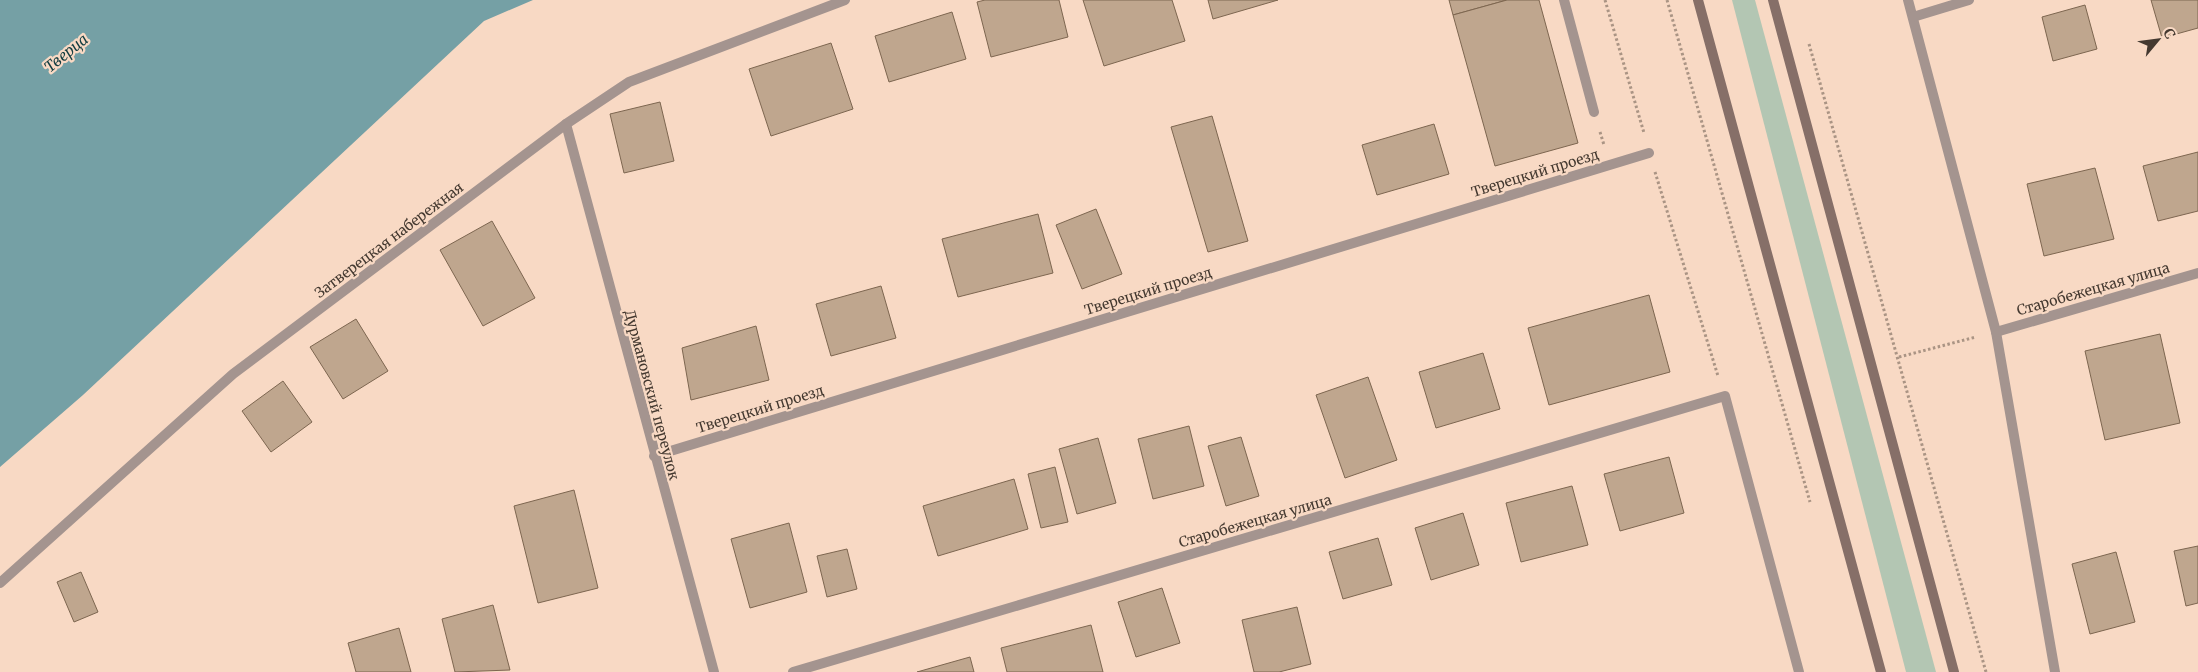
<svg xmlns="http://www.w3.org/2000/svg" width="2198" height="672" font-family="Merriweather,serif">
<rect width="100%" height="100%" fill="#f8d9c4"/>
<path fill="#b3c6b3" d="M1732,0H1755L1936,672H1906Z"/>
<path fill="#75a0a5" d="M0,0H533L484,21L83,395L0,467Z"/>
<g fill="#bfa68e" stroke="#7d6650">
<path d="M985,0H1059L1068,37L991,57L977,2Z"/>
<path d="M1083,0H1172L1185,41L1104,66Z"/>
<path d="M1208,0H1278L1213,19Z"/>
<path d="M1449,0H1507L1453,15Z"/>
<path d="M1507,0H1539L1578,143L1495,166L1453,15Z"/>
<path d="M2151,0H2198V28L2162,38Z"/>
<path d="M2085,5L2097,49L2053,61L2042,17Z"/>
<path d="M952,12L966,59L889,82L875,36Z"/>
<path d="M831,43L853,109L771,136L749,69Z"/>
<path d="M660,102L674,161L624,173L610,114Z"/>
<path d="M1212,116L1248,241L1208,252L1171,127Z"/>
<path d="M1434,124L1449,174L1377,195L1362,145Z"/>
<path d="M2198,152V211L2158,221L2143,166Z"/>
<path d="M2095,168L2114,239L2044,256L2027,184Z"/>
<path d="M1096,209L1122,274L1082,289L1056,225Z"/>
<path d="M1038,214L1053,273L958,297L942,239Z"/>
<path d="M492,221L535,298L483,326L440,250Z"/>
<path d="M881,286L896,338L831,356L816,304Z"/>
<path d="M1649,295L1670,372L1549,405L1528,328Z"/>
<path d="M356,319L388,371L343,399L310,347Z"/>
<path d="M756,326L769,380L691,400L682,348Z"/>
<path d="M2160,334L2180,423L2105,440L2085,351Z"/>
<path d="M1483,353L1500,409L1436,428L1419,372Z"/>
<path d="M1368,377L1397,460L1345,478L1316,395Z"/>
<path d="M283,381L312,422L271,452L242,411Z"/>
<path d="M1189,426L1204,486L1153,499L1138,439Z"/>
<path d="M1241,437L1259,496L1226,506L1208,446Z"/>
<path d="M1098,438L1116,503L1077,514L1059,449Z"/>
<path d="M1669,457L1684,513L1620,531L1604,474Z"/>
<path d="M1055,467L1068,522L1041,528L1028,474Z"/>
<path d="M1014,479L1028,529L938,556L923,506Z"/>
<path d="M1572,486L1588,545L1521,562L1506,503Z"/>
<path d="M574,490L598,588L538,603L514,506Z"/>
<path d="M1463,513L1479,565L1431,580L1415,528Z"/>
<path d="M789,523L807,592L750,608L731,539Z"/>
<path d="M1378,538L1392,585L1343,599L1329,552Z"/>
<path d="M2198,546V603L2186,606L2174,551Z"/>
<path d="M847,549L857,589L827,597L817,556Z"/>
<path d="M2116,552L2135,622L2090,634L2072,564Z"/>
<path d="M81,572L98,612L74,622L57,582Z"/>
<path d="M1162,588L1180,643L1136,657L1118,602Z"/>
<path d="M493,605L510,670L455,672L442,619Z"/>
<path d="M1297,607L1311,664L1279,672H1254L1242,620Z"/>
<path d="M1091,625L1103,672H1007L1001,648Z"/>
<path d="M399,628L411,672H356L348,643Z"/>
<path d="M970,657L974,672H917Z"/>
</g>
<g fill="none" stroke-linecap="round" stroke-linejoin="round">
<g stroke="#aa9484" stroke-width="3" stroke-dasharray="2.5 2.5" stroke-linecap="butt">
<path d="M1605,0L1644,133"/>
<path d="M1667,0L1810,502"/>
<path d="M1809,44L1986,672"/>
<path d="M1600,132L1604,145"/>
<path d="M1655,172L1718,376"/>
<path d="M1899,357L1976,337"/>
</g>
<path stroke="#a4948f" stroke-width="10" d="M1564,0L1594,112"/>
<g stroke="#a4948f" stroke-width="10">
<path d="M1908,0L1996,332L2055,672"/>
<path d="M1913,17L1969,0"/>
<path d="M566,124L714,672"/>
<path d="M1996,332L2198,273"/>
<path d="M654,456L1649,153"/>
<path d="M0,583L233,374L566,124L629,82L845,0"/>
<path d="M793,672L1725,396L1799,672"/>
</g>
<g stroke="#866f68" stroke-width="10">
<path d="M1698,0L1881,672"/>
<path d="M1773,0L1954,672"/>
</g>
</g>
<g text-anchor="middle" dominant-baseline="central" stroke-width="4.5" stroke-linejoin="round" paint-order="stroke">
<g font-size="14" fill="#443930" stroke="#f8d9c4">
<text transform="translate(1535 173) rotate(-17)">Тверецкий проезд</text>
<text transform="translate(389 240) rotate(-37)">Затверецкая набережная</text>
<text transform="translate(2093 289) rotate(-16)">Старобежецкая улица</text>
<text transform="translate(1148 291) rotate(-17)">Тверецкий проезд</text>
<text transform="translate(652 395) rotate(75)">Дурмановский переулок</text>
<text transform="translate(760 409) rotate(-17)">Тверецкий проезд</text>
<text transform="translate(1255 521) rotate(-16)">Старобежецкая улица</text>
</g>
<g font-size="15" font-style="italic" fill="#113c40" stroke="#f8d9c4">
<text transform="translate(66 53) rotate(-39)">Тверца</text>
</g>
</g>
<g transform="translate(2158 40) rotate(61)" stroke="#f8d9c4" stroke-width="4" paint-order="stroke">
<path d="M0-4L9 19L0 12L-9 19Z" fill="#443930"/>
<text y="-8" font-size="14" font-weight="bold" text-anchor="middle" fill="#443930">С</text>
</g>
</svg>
